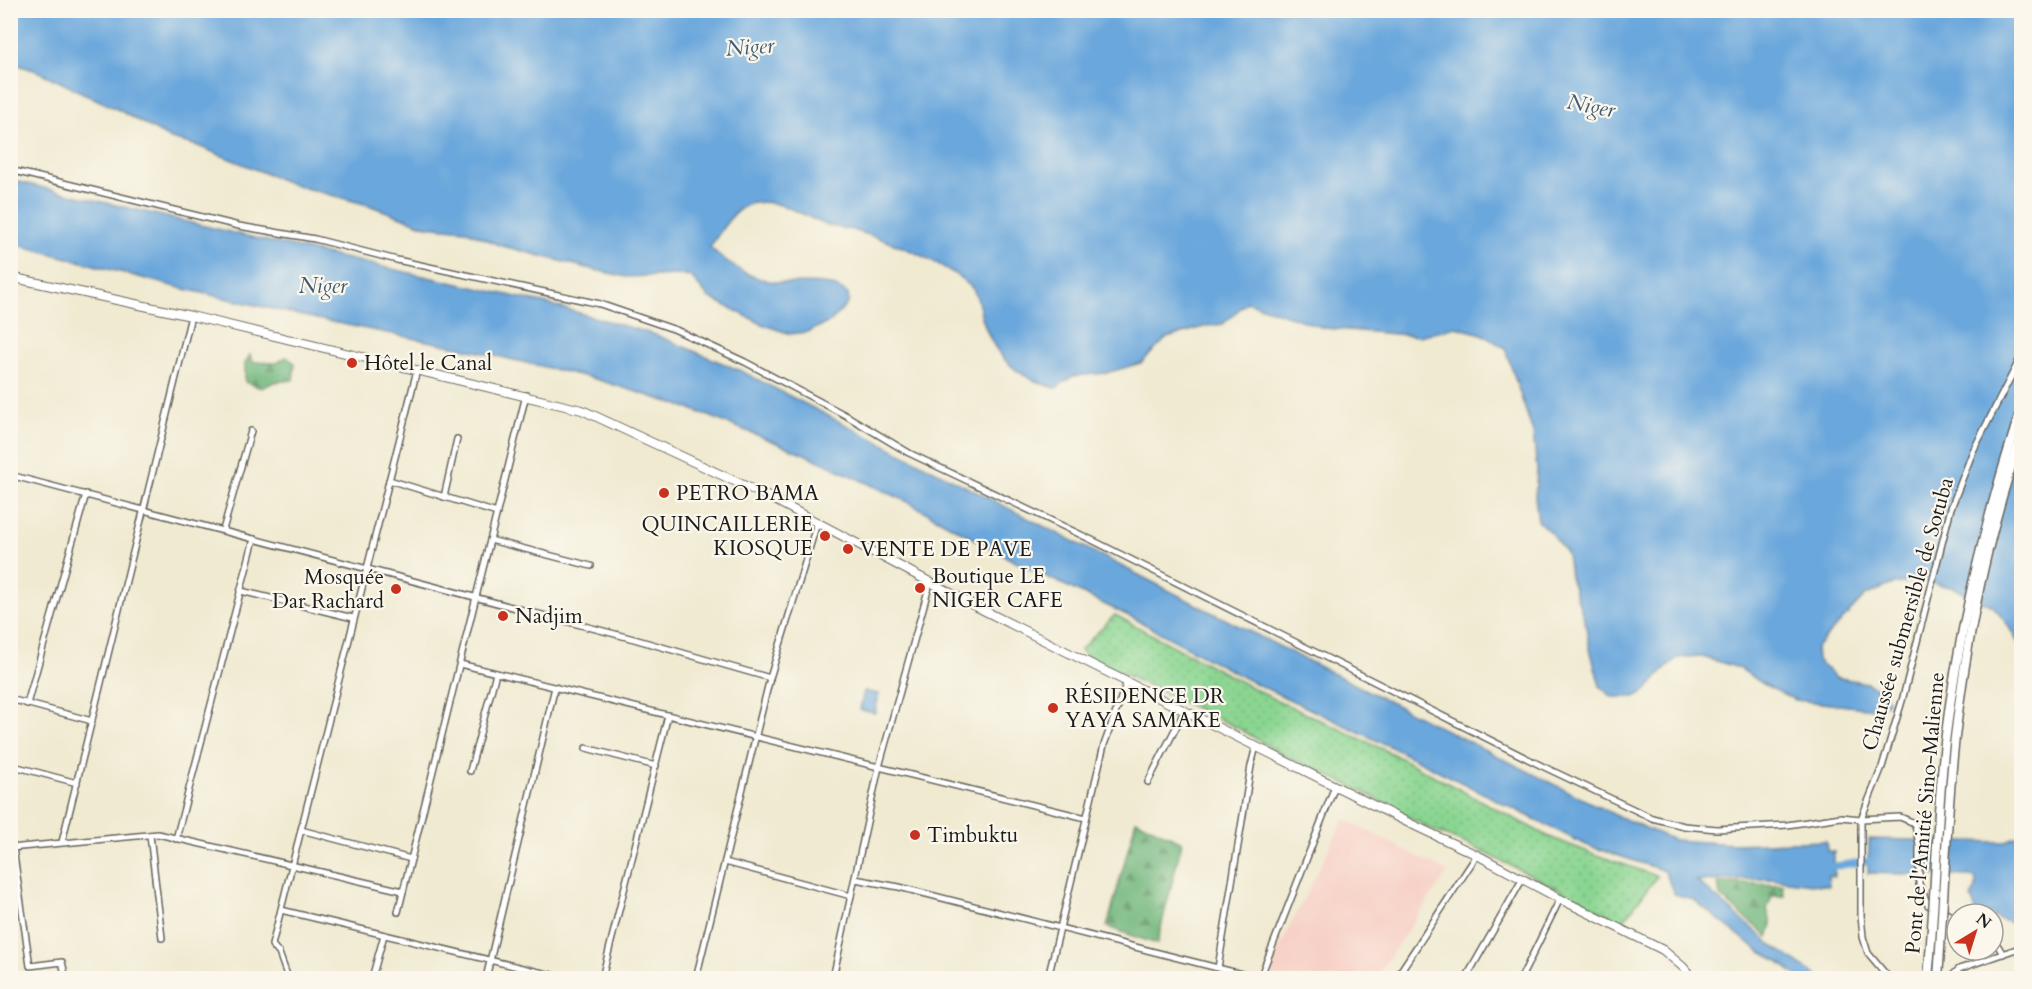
<svg xmlns="http://www.w3.org/2000/svg" width="2032" height="989" font-family="Cardo,serif">
<defs>
<pattern id="grass-dots" width="8" height="8" patternUnits="userSpaceOnUse" patternTransform="scale(1.5)"><rect width="8" height="8" fill="#8ad591"/><path d="M2 2h.1M6 6h.1" fill="none" stroke="#76b67c" stroke-width="1.8" stroke-linecap="round"/></pattern>
<pattern id="forest-firs" width="22" height="20" patternUnits="userSpaceOnUse" patternTransform="scale(1.5)"><rect width="22" height="20" fill="#6fb67b"/><path d="M5 1l3.5 6h-7zM16 11l3.5 6h-7z" fill="#5a9364"/></pattern>
</defs>
<rect width="100%" height="100%" fill="#fbf7ec"/>
<filter id="ink" filterUnits="userSpaceOnUse"><feTurbulence type="fractalNoise" baseFrequency=".0167" numOctaves="2"/><feDisplacementMap in="SourceGraphic" scale="12" xChannelSelector="R" yChannelSelector="G"/><feConvolveMatrix kernelMatrix="1 2 1 2 8 2 1 2 1" color-interpolation-filters="sRGB"/></filter>
<filter id="wash" filterUnits="userSpaceOnUse"><feTurbulence type="fractalNoise" baseFrequency=".008" numOctaves="4" result="noise"/><feDisplacementMap in="SourceGraphic" scale="24" xChannelSelector="R" yChannelSelector="G"/><feGaussianBlur stdDeviation="1.35" result="paint"/><feColorMatrix in="noise" values="0 0 0 0 0 0 0 0 0 0 0 0 0 0 0 0 0 1.4 0 .05"/><feComposite in="paint" operator="in"/></filter>
<g filter="url(#wash)">
<rect width="100%" height="100%" fill="#f0ead1"/>
<path fill="#f7d1c7" d="M1344,819L1448,872L1375,978H1264Z"/>
<path fill="url(#grass-dots)" stroke="#537856" stroke-width="1.5" d="M1115,615L1266,695L1391,753L1549,837L1591,853L1657,876L1622,923L1587,903L1469,845L1430,829L1362,791L1279,753L1242,730L1090,658L1080,650Z"/>
<g fill="url(#forest-firs)" stroke="#46694c" stroke-width="1.5">
<path d="M250,355L252,362L277,363L286,357L295,363L293,380L274,382L261,388L245,382V363Z"/>
<path d="M1136,820L1182,842L1157,944L1107,927Z"/>
<path d="M1718,883L1783,885L1784,896H1772L1767,909L1772,926L1768,937L1720,896Z"/>
</g>
<g fill="#6ba7dc" stroke="#44627c" stroke-width="1.5">
<path d="M11,10L2021,11V648L2007,624L1993,606L1954,588L1919,580L1890,585L1865,596L1816,648L1817,660L1835,677L1867,683L1885,693L1888,703L1874,709L1795,700L1765,685L1739,668L1699,656L1677,658L1660,674L1646,691L1634,697H1612L1600,686L1589,645L1585,621L1570,577L1567,554L1551,533L1538,521L1535,497L1537,469L1533,433L1505,348L1482,334L1455,327L1419,336L1324,328L1247,302L1223,324L1207,326L1167,338L1141,363L1106,373L1073,376L1056,388C1017,378 993,356 982,317C979,308 978,293 971,287C945,262 888,240 853,230C845,228 835,228 827,225C803,216 771,193 745,206C731,213 719,234 710,247C732,269 758,283 789,283C812,284 830,280 848,294L849,302L830,322L807,332L790,334L764,325L708,297L690,276L679,275L626,277L595,270L499,245L465,230L426,226L368,205L294,185L198,146L171,139L121,111L37,71L11,63Z"/>
<path d="M11,180L272,242L548,304L656,335L741,371L1209,611L1615,815L1674,840L1733,844L1826,841L1827,851L1834,852V877L1828,876L1829,886L1771,879L1697,881L1769,943L1820,978H1800L1776,960L1761,952L1719,920L1694,900L1674,894L1665,871L1586,845L1393,748L1248,680L1135,619L1014,561L906,501L802,453L691,409L592,378L462,348L317,319L180,288L11,243Z"/>
<path d="M864,691L879,694L875,713L860,710Z"/>
<path d="M2021,835V923L2016,925L1993,917V914H1985L1976,911L1971,898L1976,888V880L1970,876L1868,873L1869,839L2003,842Z"/>
</g>
<g fill="none" stroke-linecap="round" stroke-linejoin="round">
<path stroke="#6ba7dc" stroke-width="7" d="M1828,867L1869,861L1876,863"/>
</g>
</g>
<g filter="url(#ink)">
<g fill="none" stroke-linecap="round" stroke-linejoin="round">
<g stroke="#66645b" stroke-width="8">
<g id="minor">
<path d="M10,170L239,226L315,239L397,260L600,304L676,330L745,362L847,416L909,453L1094,541L1542,766L1652,818L1684,826L1717,829L1787,825L1841,817L1861,819L1900,817L1912,822L1915,825L1919,844V884L1928,905L1957,918"/>
<path d="M10,475L634,639L770,678"/>
<path d="M389,480L497,513"/>
<path d="M444,497L457,439"/>
<path d="M223,530L251,431"/>
<path d="M490,540L591,566"/>
<path d="M241,591L353,618"/>
<path d="M460,664L1086,818"/>
<path d="M10,699L92,721"/>
<path d="M27,704L86,494"/>
<path d="M586,748L656,766"/>
<path d="M10,765L77,783"/>
<path d="M470,771L496,673"/>
<path d="M1148,782L1185,710"/>
<path d="M301,830L411,859"/>
<path d="M150,835L162,938"/>
<path d="M176,839L254,539"/>
<path d="M62,842L191,316"/>
<path d="M10,848L158,834L403,891"/>
<path d="M13,848L30,966L62,962L66,978"/>
<path d="M725,862L851,896"/>
<path d="M855,879L899,887L1257,978"/>
<path d="M281,910L564,978"/>
<path d="M398,912L526,395"/>
<path d="M1993,938L2003,954"/>
<path d="M1218,968L1251,766L1256,746"/>
<path d="M288,978L279,953L272,945L417,370"/>
<path d="M372,978L384,935"/>
<path d="M486,978L555,687"/>
<path d="M602,978L668,715"/>
<path d="M696,978L770,678L817,523"/>
<path d="M833,978L879,767L930,583"/>
<path d="M1048,978L1104,745L1127,681"/>
<path d="M1260,978L1335,786"/>
<path d="M1396,978L1477,855"/>
<path d="M1466,978L1522,880"/>
<path d="M1521,978L1560,899"/>
<path d="M1889,978L1868,953L1863,937L1861,915V819L1882,767L1902,701L1951,508L1973,451L2022,355"/>
<path d="M1950,978L1959,969L2022,947"/>
</g>
</g>
<g stroke="#66645b" stroke-width="10">
<path id="secondary" d="M10,277L191,316L582,410L771,498L975,606L1409,823L1477,855L1560,899L1663,950L1683,967L1692,978"/>
</g>
<use href="#minor" stroke="#fff" stroke-width="5"/>
<use href="#secondary" stroke="#fff" stroke-width="8"/>
<g stroke="#66645b" stroke-width="11" stroke-linecap="butt">
<g id="primary-bridge">
<path d="M1928,978C1936,897 1936,815 1946,734C1960,622 1987,514 2022,407"/>
<path d="M1938,978C1944,898 1946,817 1955,737C1967,635 1988,531 2022,434"/>
</g>
</g>
<use href="#primary-bridge" stroke="#fff" stroke-width="8"/>
</g>
</g>
<g fill="#c8321e" stroke="#fbf7ec" stroke-width="2">
<circle cx="352" cy="363" r="6"/>
<circle cx="664" cy="493" r="6"/>
<circle cx="825" cy="536" r="6"/>
<circle cx="848" cy="549" r="6"/>
<circle cx="920" cy="588" r="6"/>
<circle cx="396" cy="589" r="6"/>
<circle cx="503" cy="616" r="6"/>
<circle cx="1053" cy="708" r="6"/>
<circle cx="915" cy="835" r="6"/>
</g>
<g text-anchor="middle" dominant-baseline="central" stroke-width="4.5" stroke-linejoin="round" paint-order="stroke">
<g font-size="21" fill="#1c1c1c" stroke="#fbf7ec" text-anchor="start">
<text x="364" y="363">Hôtel le Canal</text>
<text x="676" y="493">PETRO BAMA</text>
<text x="813" y="524" text-anchor="end">QUINCAILLERIE<tspan x="813" dy="24">KIOSQUE</tspan></text>
<text x="860" y="549">VENTE DE PAVE</text>
<text x="932" y="576">Boutique LE<tspan x="932" dy="24">NIGER CAFE</tspan></text>
<text x="384" y="577" text-anchor="end">Mosquée<tspan x="384" dy="24">Dar Rachard</tspan></text>
<text x="515" y="616">Nadjim</text>
<text x="1065" y="696">RÉSIDENCE DR<tspan x="1065" dy="24">YAYA SAMAKE</tspan></text>
<text x="927" y="835">Timbuktu</text>
</g>
<g font-size="21" fill="#1c1c1c" stroke="#fbf7ec">
<text transform="translate(1908 614) rotate(-74)">Chaussée submersible de Sotuba</text>
<text transform="translate(1925 813) rotate(-85)">Pont de l'Amitié Sino-Malienne</text>
</g>
<g font-size="22" font-style="italic" fill="#405b72" stroke="#fbf7ec">
<text transform="translate(750 47) rotate(-4)">Niger</text>
<text transform="translate(1591 106) rotate(11)">Niger</text>
<text x="323" y="286">Niger</text>
</g>
</g>
<rect width="2032" height="989" fill="none" stroke="#fbf7ec" stroke-width="36"/>
<g transform="translate(1975 932) rotate(38)"><circle r="28" fill="#fbf7ec" stroke="#a29f99" stroke-width="1.5"/>
<path d="M0-4.5L10 22L0 15L-10 22Z" fill="#c8321e"/>
<text y="-9" font-size="16" font-weight="bold" text-anchor="middle" fill="#1c1c1c">N</text>
</g>
</svg>
